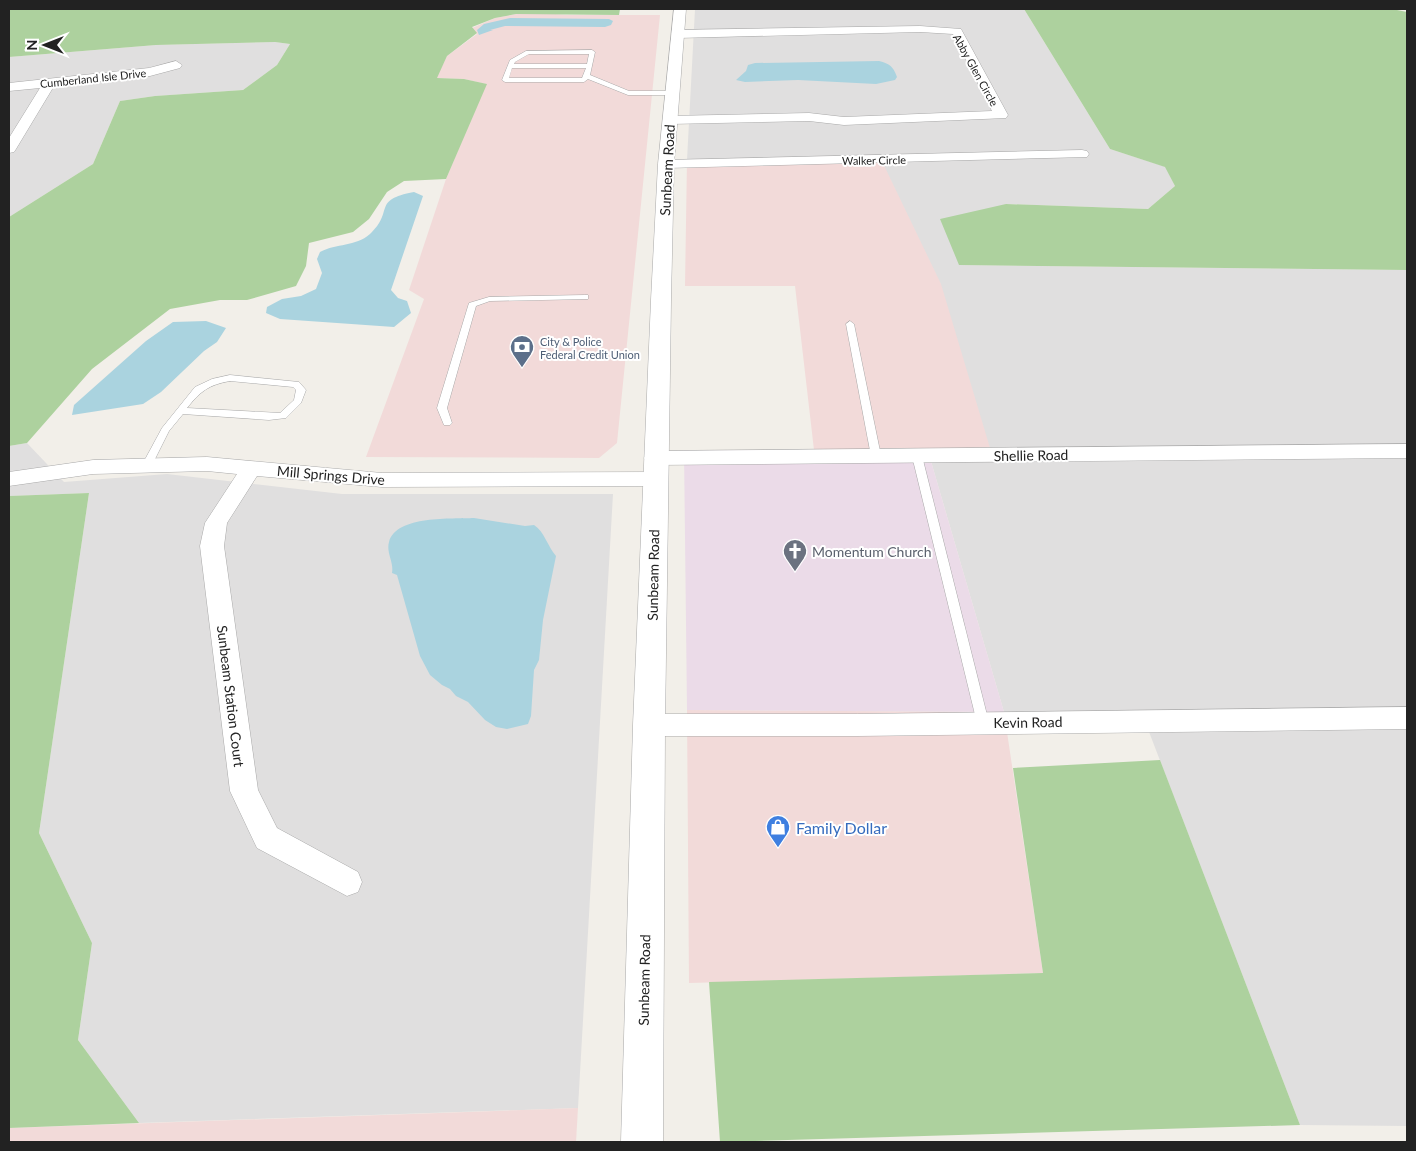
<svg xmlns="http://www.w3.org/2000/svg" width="1416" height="1151" font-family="Lato,sans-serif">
<rect width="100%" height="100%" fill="#f2efe9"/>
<g fill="#e0dfdf">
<path d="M695,9H1024L1110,149L1166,167L1175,186L1148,209L1006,204L959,265L1407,270V1126L1300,1125L1141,711L1004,712L928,451L990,449L687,160Z"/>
<path d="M275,42L290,44L277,65L243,90L155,96L120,101L93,164L9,217V57L156,45Z"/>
<path d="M27,443L64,482L167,474L342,494H613L578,1108L139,1123L78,1040L92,943L39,833L89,493L9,496V446Z"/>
</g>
<g fill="#f2dad9">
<path d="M545,13L566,15H660L617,443L599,458L366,457L424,299L409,290L446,179L486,84L464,79L436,78L447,56L477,34L472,28L495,18L516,14Z"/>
<path d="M879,155L941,284L990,448L814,450L795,286H685L687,160Z"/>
<path d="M687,710L1004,712L1043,973L689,983Z"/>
<path d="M578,1108L576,1142H9V1128Z"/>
</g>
<path fill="#ebdbe8" d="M684,450L928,451L1004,712L687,710Z"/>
<g fill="#add19e">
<path d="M9,9H620L619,15L516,14L495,18L472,27L477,33L447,56L437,78L464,79L487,84L446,179L404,181L387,192L369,219L353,232L309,243L306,266L296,286L247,300H220L170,309L92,369L27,443L9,446V217L93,164L120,101L155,96L243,90L277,65L290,44L275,42L156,45L9,57Z"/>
<path d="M1024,9H1392L1407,12V270L959,265L940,219L1006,204L1148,209L1175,186L1165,167L1110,149Z"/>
<path d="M89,493L39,833L92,943L78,1040L139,1123L9,1128V496Z"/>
<path d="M1160,760L1300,1125L720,1142L709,982L1043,973L1013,768Z"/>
</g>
<g fill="#aad3df">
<path d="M510,18L609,19L613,21L611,25L605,27L505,26L490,30H493L479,35L477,30L484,24Z"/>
<path d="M879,61C890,64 893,66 897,77L895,80L876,84L798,80L745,82L736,80L746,71L748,65L755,63Z"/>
<path d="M414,192L423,196L391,290L398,298L407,301L411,313L394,327L280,319L266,313L267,307L282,299L301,296L316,289L322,273L317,259L320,252C337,243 355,247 370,234C395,211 371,200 414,192Z"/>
<path d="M206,321L226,328L217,342L204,351L161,392L143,404L72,415L74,405L146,341L173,322Z"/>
<path d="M474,518L525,526L534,525C544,531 548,547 556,556L543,620L539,660L534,670L531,716L528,724L507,729L496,727L485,720L468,702L456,696L450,689L442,685L430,675L420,656L397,575L392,573C394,562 386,553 389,542C396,515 453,519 474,518Z"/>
</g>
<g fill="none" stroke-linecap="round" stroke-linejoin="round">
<g stroke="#a9a9a9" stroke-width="1">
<g id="service">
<path d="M592,50L595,52L590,75L629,91H672L675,93L672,95H628L588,79L584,82H505L502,80L510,60L526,51ZM529,54H589L587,64H514L515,62ZM512,68H586L582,78H509Z"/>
<path d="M585,295H588V299L490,301L476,306L447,408L452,423L450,425H444L437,408L469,303L489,297Z"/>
<path d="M850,321L854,324L881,456L876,459L871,456L846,324Z"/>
<path d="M230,375L299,382L306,390L301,403L286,418L269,420L183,414L169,431L151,467H143L142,465L162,428L195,387L212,379ZM230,381L293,387L296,390L294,400L280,413L187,408C201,391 208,385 230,381Z"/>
<path d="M917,453L922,456L989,723L988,727L983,728L978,727L977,723L912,456Z"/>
</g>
</g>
<g stroke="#a9a9a9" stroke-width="1">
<g id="minor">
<path d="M920,26L961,29L1008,115L1006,118L844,125L809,121L670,124L663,120L670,116L809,113L844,117L992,111L953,34L920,32L677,38L671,34L677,30Z"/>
<path d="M176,61L182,65L180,68L150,76L54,86L16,149L14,152L9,153V138L40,88L9,91V83L149,68Z"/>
<path d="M1082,150L1087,151L1089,154L1087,157L666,168L661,167L659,164L661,161L666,160Z"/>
<path d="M1407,444V458L655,465L648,463L644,458L648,453L655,451Z"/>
<path d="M207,457L382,473L655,472L663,474L666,479L663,484L655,486L382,487L257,476L227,523L224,546L258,790L277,828L358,872L362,882L358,892L347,896L257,848L230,791L200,546L205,523L237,474L207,471L93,474L9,486V472L93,460Z"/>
<path d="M1407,707V729L857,736H649L639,733L635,725L639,717L649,714H857Z"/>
</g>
</g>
<g stroke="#a9a9a9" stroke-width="1">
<path id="tertiary" d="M674,9H686L674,164L671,300L665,725L663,1142H621L633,725L651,300L658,164Z"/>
</g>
<use href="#service" fill="#fff" fill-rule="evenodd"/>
<use href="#minor" fill="#fff" fill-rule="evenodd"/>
<use href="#tertiary" fill="#fff" fill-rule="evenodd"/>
</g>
<defs>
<g id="bank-pin" transform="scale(1.25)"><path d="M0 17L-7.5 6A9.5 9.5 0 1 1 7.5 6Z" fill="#5c6f8a" stroke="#fff"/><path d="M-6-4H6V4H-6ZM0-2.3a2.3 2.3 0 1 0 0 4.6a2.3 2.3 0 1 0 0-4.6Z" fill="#fff"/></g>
<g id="church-pin" transform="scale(1.25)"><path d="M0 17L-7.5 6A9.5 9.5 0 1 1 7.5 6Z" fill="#6b7280" stroke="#fff"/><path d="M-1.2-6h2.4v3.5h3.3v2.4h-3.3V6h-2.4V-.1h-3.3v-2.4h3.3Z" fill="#fff"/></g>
<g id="shop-pin" transform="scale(1.25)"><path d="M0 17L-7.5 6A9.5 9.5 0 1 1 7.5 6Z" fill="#3f7fe0" stroke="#fff"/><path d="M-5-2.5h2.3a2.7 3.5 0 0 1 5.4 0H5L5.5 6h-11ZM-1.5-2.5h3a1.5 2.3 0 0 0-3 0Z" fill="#fff"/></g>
</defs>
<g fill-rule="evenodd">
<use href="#bank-pin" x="522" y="347"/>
<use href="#church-pin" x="795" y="551"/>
<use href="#shop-pin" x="778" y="827"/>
</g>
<g text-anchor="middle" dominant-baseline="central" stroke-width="4" stroke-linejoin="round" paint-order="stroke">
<g font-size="11" fill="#222" stroke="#fff">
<text transform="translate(976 70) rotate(61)">Abby Glen Circle</text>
<text transform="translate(93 78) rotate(-6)">Cumberland Isle Drive</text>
<text transform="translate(874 160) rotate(-1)">Walker Circle</text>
</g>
<g font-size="11" fill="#4e5e75" stroke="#fff" text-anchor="start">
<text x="540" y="341">City &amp; Police<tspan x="540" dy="13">Federal Credit Union</tspan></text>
</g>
<g font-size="14" fill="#222" stroke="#fff">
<text transform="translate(667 170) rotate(-87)">Sunbeam Road</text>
<text transform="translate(1031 455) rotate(-1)">Shellie Road</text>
<text transform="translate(331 475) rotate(5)">Mill Springs Drive</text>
<text transform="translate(653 575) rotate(-89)">Sunbeam Road</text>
<text transform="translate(231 696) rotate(83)">Sunbeam Station Court</text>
<text transform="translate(1028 722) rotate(-1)">Kevin Road</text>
<text transform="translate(644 980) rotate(-89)">Sunbeam Road</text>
</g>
<g font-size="14" fill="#5b616d" stroke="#fff" text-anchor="start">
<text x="812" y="551">Momentum Church</text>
</g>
<g font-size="16" fill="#366cbe" stroke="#fff" text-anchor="start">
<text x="796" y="827">Family Dollar</text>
</g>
</g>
<rect width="1416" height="1151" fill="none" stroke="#222222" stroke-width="20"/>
<g transform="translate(45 45) rotate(270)" stroke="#ffffff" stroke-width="4" paint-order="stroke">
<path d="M0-4L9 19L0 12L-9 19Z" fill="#222222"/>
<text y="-8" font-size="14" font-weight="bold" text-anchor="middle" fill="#222222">N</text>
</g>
</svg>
